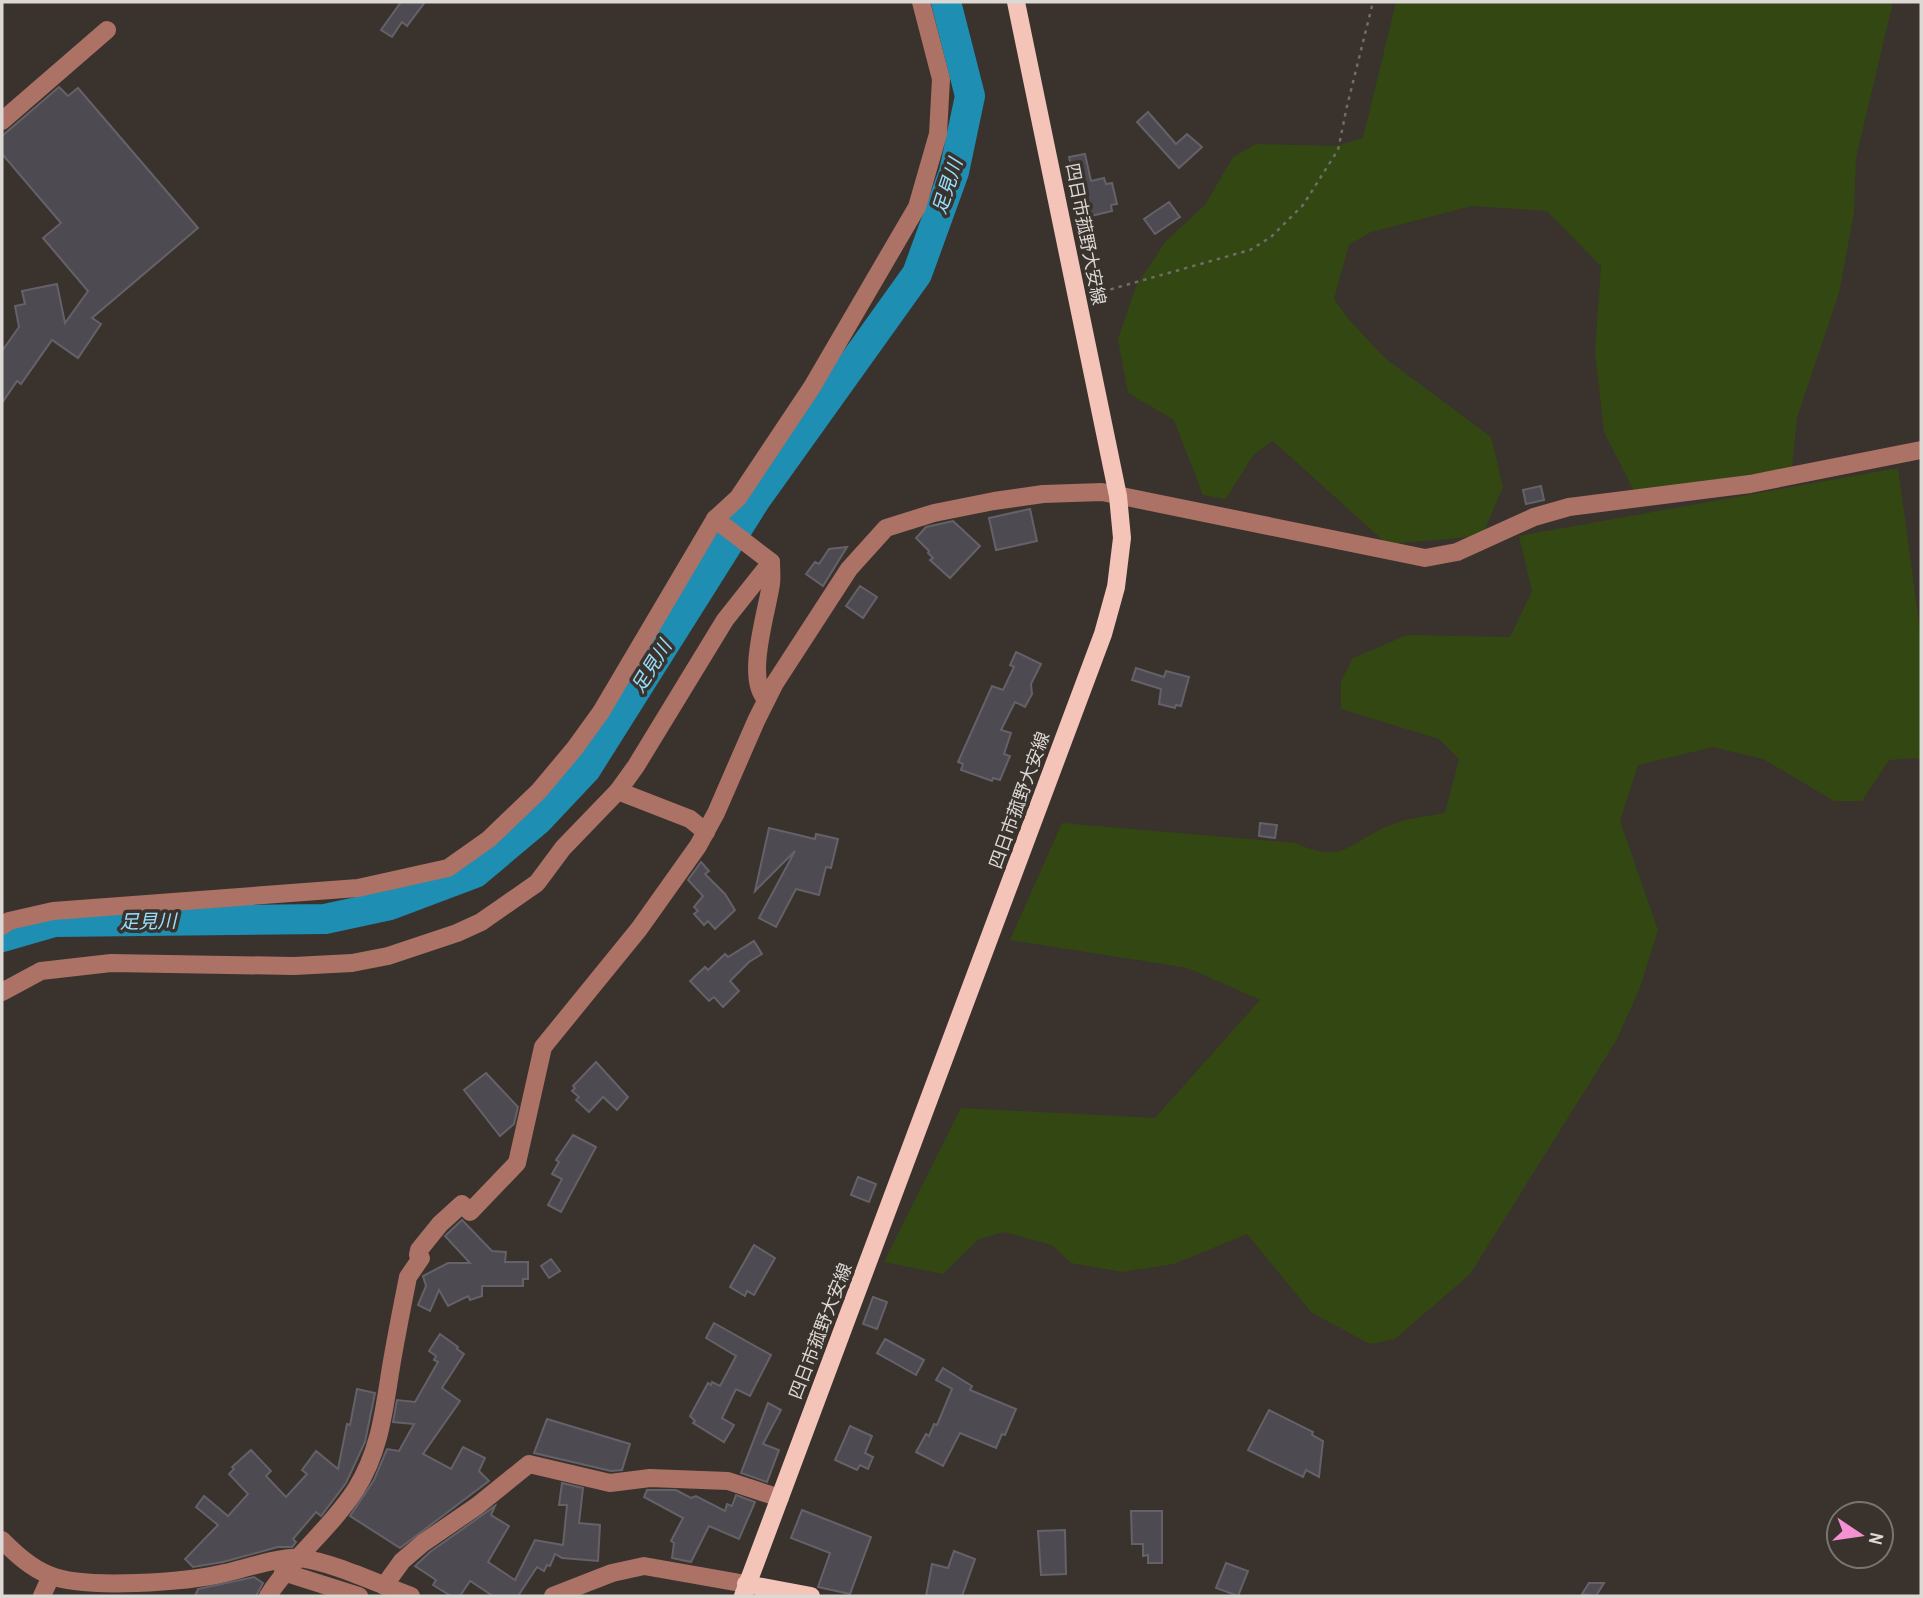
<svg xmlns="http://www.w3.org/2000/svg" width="1923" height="1598" font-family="'Archivo Narrow','Noto Sans JP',sans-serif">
<rect width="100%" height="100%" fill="#39322d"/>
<g fill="#334713">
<path d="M1396,2H1893L1856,158L1854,213L1839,293L1797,418L1792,468L1635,493L1604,432L1595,352L1601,266L1547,211L1472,206L1371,232L1349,245L1334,299L1350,321L1386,359L1491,437L1503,487L1482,536L1387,544L1273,441L1253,455L1226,499L1203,495L1174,420L1128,393L1118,339L1136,286L1166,241L1205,205L1233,157L1256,144L1336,146L1363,138Z"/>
<path d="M1898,468L1921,637V760L1915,758L1889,760L1862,801H1834L1763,759L1713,747L1638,765L1620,821L1658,930L1640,988L1616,1041L1470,1274L1395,1339L1370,1344L1312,1313L1247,1234L1174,1264L1122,1272L1071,1263L1052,1245L1004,1232L979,1239L943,1274L884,1262L961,1108L1155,1118L1260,1000L1188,968L1010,940L1062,823L1295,843C1347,866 1348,841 1391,825C1407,818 1428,816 1445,813L1459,759L1439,739L1341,709V681L1353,658L1407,635L1510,637L1532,591L1519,536Z"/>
</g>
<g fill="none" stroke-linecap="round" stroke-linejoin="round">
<path stroke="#1e8eb2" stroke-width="30" d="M2,937L54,922L325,919L390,905L475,873L538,820L586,769L756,499L917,274L954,172L970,96L946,2"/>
</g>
<g fill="#4e4a52" stroke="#646169" stroke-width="2">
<path d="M401,2H425L407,26L402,22L392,37L381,30Z"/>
<path d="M59,87L68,96L78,88L198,228L92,318L101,324L78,358L52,340L21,384L17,381L2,403V351L19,327L15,306L25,304L22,291L57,284L65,323L88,291L43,238L61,223L2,154V136Z"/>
<path d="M1148,112L1176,144L1187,134L1202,147L1179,168L1137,122Z"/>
<path d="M1085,154L1091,181L1104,178L1106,184L1112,183L1117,204L1111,205L1112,211L1083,218L1069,157Z"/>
<path d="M1169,202L1180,217L1155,234L1144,219Z"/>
<path d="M1541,486L1544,500L1526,504L1523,490Z"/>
<path d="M1030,509L1037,541L996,550L989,518Z"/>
<path d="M953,521L980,546L950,578L930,560L933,558L928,553L929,551L916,538L926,527Z"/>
<path d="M847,547L823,586L806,574L815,562L819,564L829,549Z"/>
<path d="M860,586L877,597L863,618L846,606Z"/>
<path d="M1016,652L1041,664L1031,684L1032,694L1025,707L1015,702L1001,730L1011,733L1004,754L1010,756L1000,780L993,778L992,781L961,770L963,764L958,762L992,686L1003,690L1014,667L1010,665Z"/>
<path d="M1136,668L1164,677L1166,671L1189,677L1181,706L1176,705L1175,708L1159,704L1161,689L1132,680Z"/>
<path d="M1260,823L1277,825L1275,838L1259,836Z"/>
<path d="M769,828L815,839L816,834L838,839L831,868L826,867L819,895L796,889L776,927L759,918L795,851L755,891Z"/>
<path d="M701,862L709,871L705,874L725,894L735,910L715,929L708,921L704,925L694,914L698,911L694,907L703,896L688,880Z"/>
<path d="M754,941L762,954L749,962L730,981L739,991L723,1007L714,997L709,1001L690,981L705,967L708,970L725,954L728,957Z"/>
<path d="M596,1062L628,1097L617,1110L603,1097L589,1112L576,1100L579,1097L572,1091L575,1088L573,1086Z"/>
<path d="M486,1073L518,1107L514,1124L500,1136L464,1090Z"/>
<path d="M573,1135L596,1147L561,1212L548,1205L562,1179L552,1174L559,1162L556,1160Z"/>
<path d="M858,1177L876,1184L869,1202L851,1195Z"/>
<path d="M462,1220L492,1251L506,1252L505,1262H528V1279H523V1286H482V1296L470,1300L468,1296L448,1306L439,1290L430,1311L418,1305L426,1286L423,1276L448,1263H470L445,1236Z"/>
<path d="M754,1245L775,1258L754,1295L747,1291L745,1296L730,1287Z"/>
<path d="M551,1259L560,1271L549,1278L541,1266Z"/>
<path d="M873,1297L887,1302L877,1329L863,1324Z"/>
<path d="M714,1323L771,1355L750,1396L736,1389L722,1418L734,1425L724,1442L693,1423L695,1421L690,1416L708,1383L711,1385L712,1382L720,1386L736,1356L706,1338Z"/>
<path d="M440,1334L458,1347L457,1349L464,1354L442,1388L460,1401L423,1454L451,1469L463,1447L485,1458L479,1471L489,1481L400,1548L350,1516L374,1480L387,1449L399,1451L414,1424L393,1422L397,1400L415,1402L438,1362L434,1360L436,1356L429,1351Z"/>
<path d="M885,1339L924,1360L916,1375L877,1353Z"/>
<path d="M943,1368L972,1386L970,1390L1016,1409L1005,1435L1002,1434L996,1448L960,1433L943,1466L916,1452L926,1434L929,1436L934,1424L937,1425L952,1389L936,1380Z"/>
<path d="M357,1389L375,1393L365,1442L346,1483L321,1516L316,1512L293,1539L296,1542L292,1547H278L223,1562L193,1567L185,1559L218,1525L196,1507L204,1496L228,1516L248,1494L229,1474L234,1469L232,1467L251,1450L271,1471L266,1476L286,1497L307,1474L302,1470L316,1451L338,1469L347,1424L350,1425Z"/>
<path d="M768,1403L781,1410L763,1444L779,1450L767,1482L741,1473Z"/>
<path d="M1269,1410L1313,1432L1312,1435L1323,1441L1319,1477L1306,1470L1303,1477L1248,1450Z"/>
<path d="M547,1419L630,1444L622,1470L611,1471L534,1453Z"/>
<path d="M850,1426L872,1436L865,1453L873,1457L868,1469L860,1465L857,1470L835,1460Z"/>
<path d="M562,1483L583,1488L579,1523L600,1525L598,1561L562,1558L555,1554L550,1566L547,1565L544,1571L537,1567L518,1596H493L470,1581L460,1596H451L433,1585L436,1580L415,1566L430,1552L495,1506L491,1515L509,1526L488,1562L515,1580L535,1540L563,1545L567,1505H559Z"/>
<path d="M647,1490H676L691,1498L696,1496L725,1511L727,1504L732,1506L736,1495L755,1502L739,1539L709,1526L691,1562L672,1558L674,1543L671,1541L683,1518L644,1497Z"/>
<path d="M802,1510L871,1537L850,1594L818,1587L830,1553L791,1538Z"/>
<path d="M1131,1511H1162V1563H1148V1555L1143,1556V1544H1132Z"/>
<path d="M1065,1530L1066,1574L1041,1575L1038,1531Z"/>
<path d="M954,1551L975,1559L962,1596H926L932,1564L948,1568Z"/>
<path d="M1226,1563L1248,1571L1238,1596L1216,1588Z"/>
<path d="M254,1577L263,1583L256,1596H195L198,1589Z"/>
<path d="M1589,1583H1604L1596,1596L1582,1594Z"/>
</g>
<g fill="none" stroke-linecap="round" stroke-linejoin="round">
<path stroke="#726c67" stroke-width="2.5" stroke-dasharray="3.5 5" stroke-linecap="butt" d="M1094,294L1250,250L1271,237L1303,205L1338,150L1347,106L1373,2"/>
<g stroke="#ab7265" stroke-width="18">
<path d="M2,121L107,30"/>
<path d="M715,519L771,562"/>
<path d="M766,699C745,679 767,612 771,584C772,577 771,569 771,562"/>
<path d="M618,791L690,819L706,832"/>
<path d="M2,926L9,921L53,911L358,888L448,868L489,839L539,791L575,748L601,712L715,519L738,498L812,387L917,207L938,134L941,79L921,2"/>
<path d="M2,992L41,971L111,963L294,966L352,963L388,956L457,933L481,922L537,883L563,848L618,791L636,766L725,620L771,562"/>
<path d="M2,1540C16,1554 31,1568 49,1575C84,1590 188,1582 225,1573C243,1569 283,1556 299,1558C333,1562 378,1584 411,1596"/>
<path d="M283,1572L359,1596"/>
<path d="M384,1586L402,1561L423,1543L477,1506L529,1464L610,1483L650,1478L728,1481L780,1498"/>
<path d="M42,1596L51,1576"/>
<path d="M268,1596C293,1557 331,1528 356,1489C380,1451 384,1410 391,1367C396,1337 402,1307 408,1277L421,1258L418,1255L419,1250L440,1224L462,1204L470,1212L517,1163L543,1047L639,929L698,846L716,813L756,721L775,683L849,569L886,528L934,513L994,501L1043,494L1102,492L1425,558L1457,552L1534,517L1569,507L1750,484L1921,450"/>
<path d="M553,1596L612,1573L644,1566L746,1584"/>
</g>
<g stroke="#f4c4b9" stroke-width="18">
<path d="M746,1584L811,1596"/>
<path d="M743,1596L1103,634L1116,587L1122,538L1118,496L1016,2"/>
</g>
</g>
<g text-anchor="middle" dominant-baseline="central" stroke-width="7" stroke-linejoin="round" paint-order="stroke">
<g font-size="18" fill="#dcd8d4" stroke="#39322d">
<text transform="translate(1086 234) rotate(79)">四日市菰野大安線</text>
<text transform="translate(1019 800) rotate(-70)">四日市菰野大安線</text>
<text transform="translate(820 1331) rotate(-69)">四日市菰野大安線</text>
</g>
<g font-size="19" font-style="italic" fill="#98e0fe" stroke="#39322d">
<text transform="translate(947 186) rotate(-72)">足見川</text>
<text transform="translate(651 666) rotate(-58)">足見川</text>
<text transform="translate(148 921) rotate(-1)">足見川</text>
</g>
</g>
<rect width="1923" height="1598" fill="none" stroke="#dcd8d4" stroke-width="7"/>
<g transform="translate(1860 1535) rotate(103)"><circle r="33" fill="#39322d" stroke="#7a7470" stroke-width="2"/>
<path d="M0-5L12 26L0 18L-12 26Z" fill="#f590d1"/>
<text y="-10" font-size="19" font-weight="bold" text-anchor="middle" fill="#dcd8d4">N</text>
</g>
</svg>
